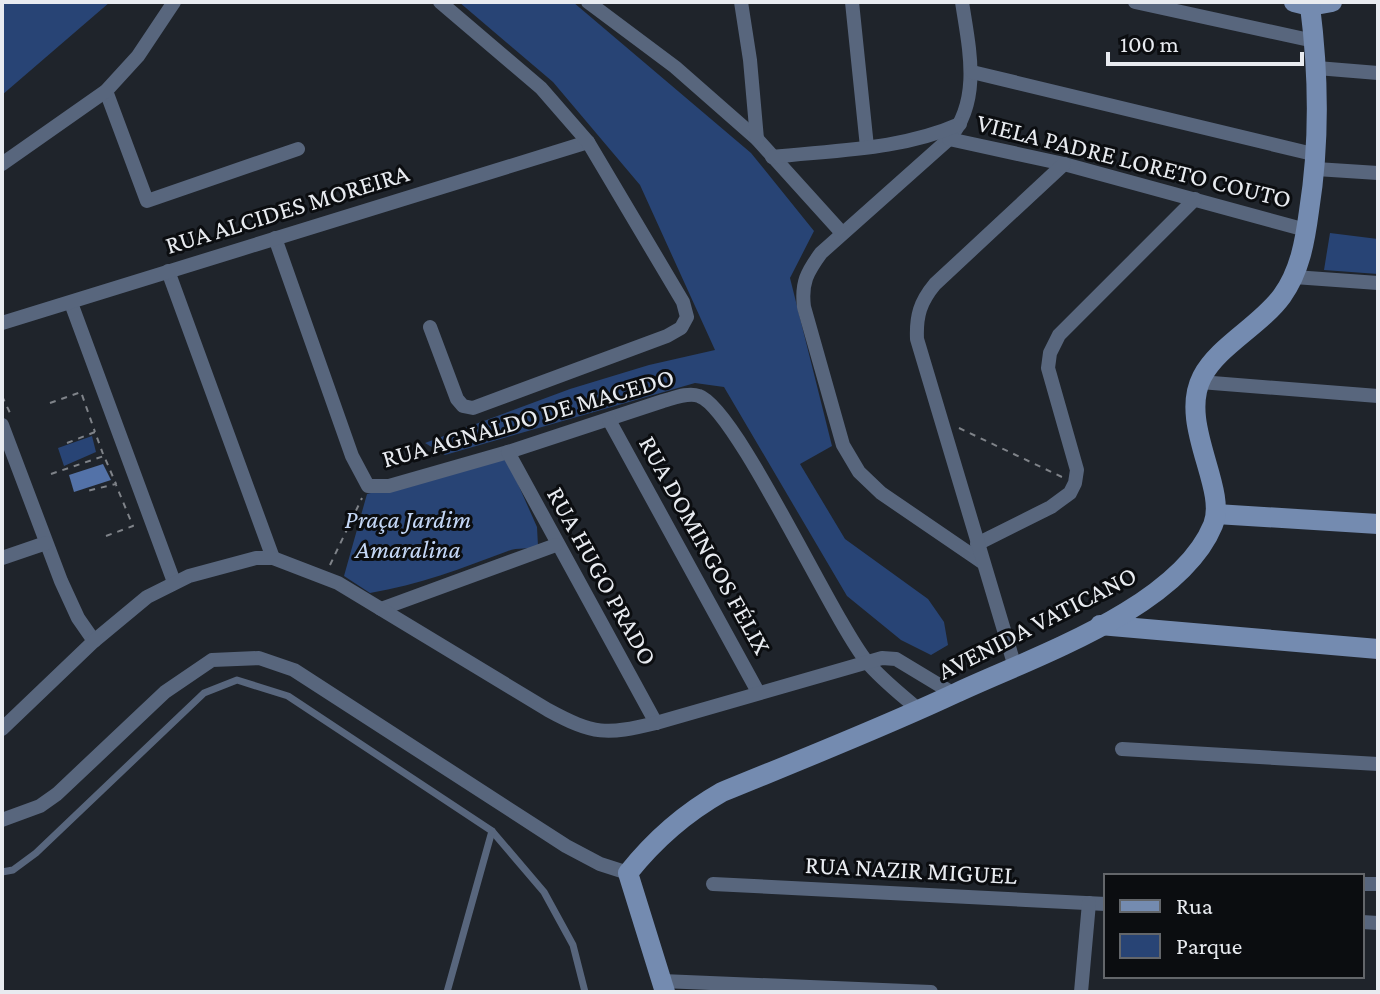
<svg xmlns="http://www.w3.org/2000/svg" width="1380" height="994" font-family="'Crimson Pro',serif">
<rect width="100%" height="100%" fill="#1f242b"/>
<g fill="#284475">
<path d="M2,2H110L2,95Z"/>
<path d="M459,2H573L751,153L814,231L790,278L832,446L800,464L845,539L928,599L944,622L948,645L931,655L901,640L847,596L724,387L695,383L445,455L425,443L570,389L649,365L715,350L640,185L553,82Z"/>
<path d="M1330,233L1378,239V274L1324,270Z"/>
<path d="M92,436L96,452L64,466L58,448Z"/>
<path d="M506,457L537,527L538,546C528,550 518,547 508,551C463,568 418,585 370,593L344,576L367,494Z"/>
</g>
<path fill="#5372a8" d="M103,464L111,480L74,492L69,475Z"/>
<g fill="none" stroke-linecap="round" stroke-linejoin="round">
<g stroke="#7f8389" stroke-width="2" stroke-dasharray="6 6" stroke-linecap="butt">
<path d="M2,396L10,413"/>
<path d="M50,403L81,392L95,432"/>
<path d="M959,428L1062,477"/>
<path d="M67,443L95,432L103,454"/>
<path d="M51,474L104,456L116,484L87,491"/>
<path d="M106,536L133,526L116,485"/>
<path d="M330,565L362,498"/>
</g>
<g stroke="#58667d" stroke-width="7">
<path d="M2,872L13,870L36,853L204,693L237,680L288,696L492,831L544,892L573,945L585,992"/>
<path d="M447,992L492,831"/>
</g>
<g stroke="#58667d" stroke-width="14">
<path d="M588,2L675,67L757,139L842,233"/>
<path d="M741,2L750,60L757,139"/>
<path d="M852,2L867,147"/>
<path d="M962,2C969,48 982,100 949,139L821,253C807,272 801,283 804,307L843,445L859,472L881,493L982,562"/>
<path d="M1135,2L1314,41"/>
<path d="M1317,68L1378,73"/>
<path d="M972,72L1317,155"/>
<path d="M106,91L147,201L298,149"/>
<path d="M949,139L1064,164L1306,230"/>
<path d="M772,157C835,150 901,150 960,124"/>
<path d="M2,164L106,91L138,56L174,2"/>
<path d="M1316,169L1378,173"/>
<path d="M275,238L352,456L368,486H389L508,452L663,401C674,398 688,392 699,396C736,408 832,619 867,662C882,680 903,696 920,711"/>
<path d="M168,271L273,558"/>
<path d="M1294,277L1378,283"/>
<path d="M71,303L174,582"/>
<path d="M2,323L588,142"/>
<path d="M430,327L457,399L463,406L473,408L667,336L681,328L687,317L683,302L588,142L541,88L440,2"/>
<path d="M1200,382L1378,396"/>
<path d="M609,420L758,692"/>
<path d="M2,425L61,581L78,618L94,641"/>
<path d="M508,452L656,723"/>
<path d="M977,544L1051,507L1070,493L1075,483L1077,470L1048,368L1050,353L1059,335L1195,199"/>
<path d="M2,558L46,543"/>
<path d="M381,609L556,545"/>
<path d="M1015,667L917,339C916,316 920,302 935,284L1064,164"/>
<path d="M2,729L94,641L147,597L189,576L256,558H273L338,583L548,710C594,735 606,735 656,723L882,658L896,659L954,694"/>
<path d="M1122,749L1378,764"/>
<path d="M2,820L40,806L57,794L165,692L212,660L259,658L294,670L566,846L600,864L628,873"/>
<path d="M713,884L1106,904"/>
<path d="M1362,884H1378"/>
<path d="M1362,922L1378,923"/>
<path d="M662,981L931,992"/>
<path d="M1081,992L1089,903"/>
</g>
<g stroke="#748bb0" stroke-width="20">
<path d="M1294,2L1310,6L1332,2"/>
<path d="M1216,514L1378,524"/>
<path d="M1100,625L1378,649"/>
<path d="M665,992L628,873C655,839 685,813 722,792C800,760 879,729 956,693C1033,657 1179,608 1213,525C1228,488 1178,424 1202,377C1218,346 1260,326 1282,296C1300,271 1305,241 1309,211C1320,142 1319,76 1310,6"/>
</g>
</g>
<g text-anchor="middle" dominant-baseline="central" stroke-width="6" stroke-linejoin="round" paint-order="stroke">
<g font-size="26" fill="#e8ebf0" stroke="#0b0d10">
<text transform="translate(1134 161) rotate(14)">VIELA PADRE LORETO COUTO</text>
<text transform="translate(287 209) rotate(-17)">RUA ALCIDES MOREIRA</text>
<text transform="translate(528 418) rotate(-16)">RUA AGNALDO DE MACEDO</text>
<text transform="translate(705 545) rotate(61)">RUA DOMINGOS FÉLIX</text>
<text transform="translate(602 576) rotate(61)">RUA HUGO PRADO</text>
<text transform="translate(1037 623) rotate(-27)">AVENIDA VATICANO</text>
<text transform="translate(911 870) rotate(3)">RUA NAZIR MIGUEL</text>
</g>
<g font-size="26" font-style="italic" fill="#c4d7f6" stroke="#0b0d10">
<text x="408" y="519">Praça Jardim<tspan x="408" dy="30">Amaralina</tspan></text>
</g>
</g>
<rect width="1380" height="994" fill="none" stroke="#e8ebf0" stroke-width="8"/>
<rect x="1104" y="874" width="260" height="104" fill="#0b0d10" stroke="#63666a" stroke-width="2"/>
<rect x="1120" y="900" width="40" height="12" fill="#748bb0" stroke="#63666a" stroke-width="2"/>
<text x="1176" y="914" font-size="24" fill="#e8ebf0">Rua</text>
<rect x="1120" y="934" width="40" height="24" fill="#284475" stroke="#63666a" stroke-width="2"/>
<text x="1176" y="954" font-size="24" fill="#e8ebf0">Parque</text>
<path d="M1108 52v12h194v-12" fill="none" stroke="#e8ebf0" stroke-width="4"/>
<text x="1120" y="52" font-size="24" fill="#e8ebf0" stroke="#0b0d10" stroke-width="6" paint-order="stroke">100 m</text>
</svg>
